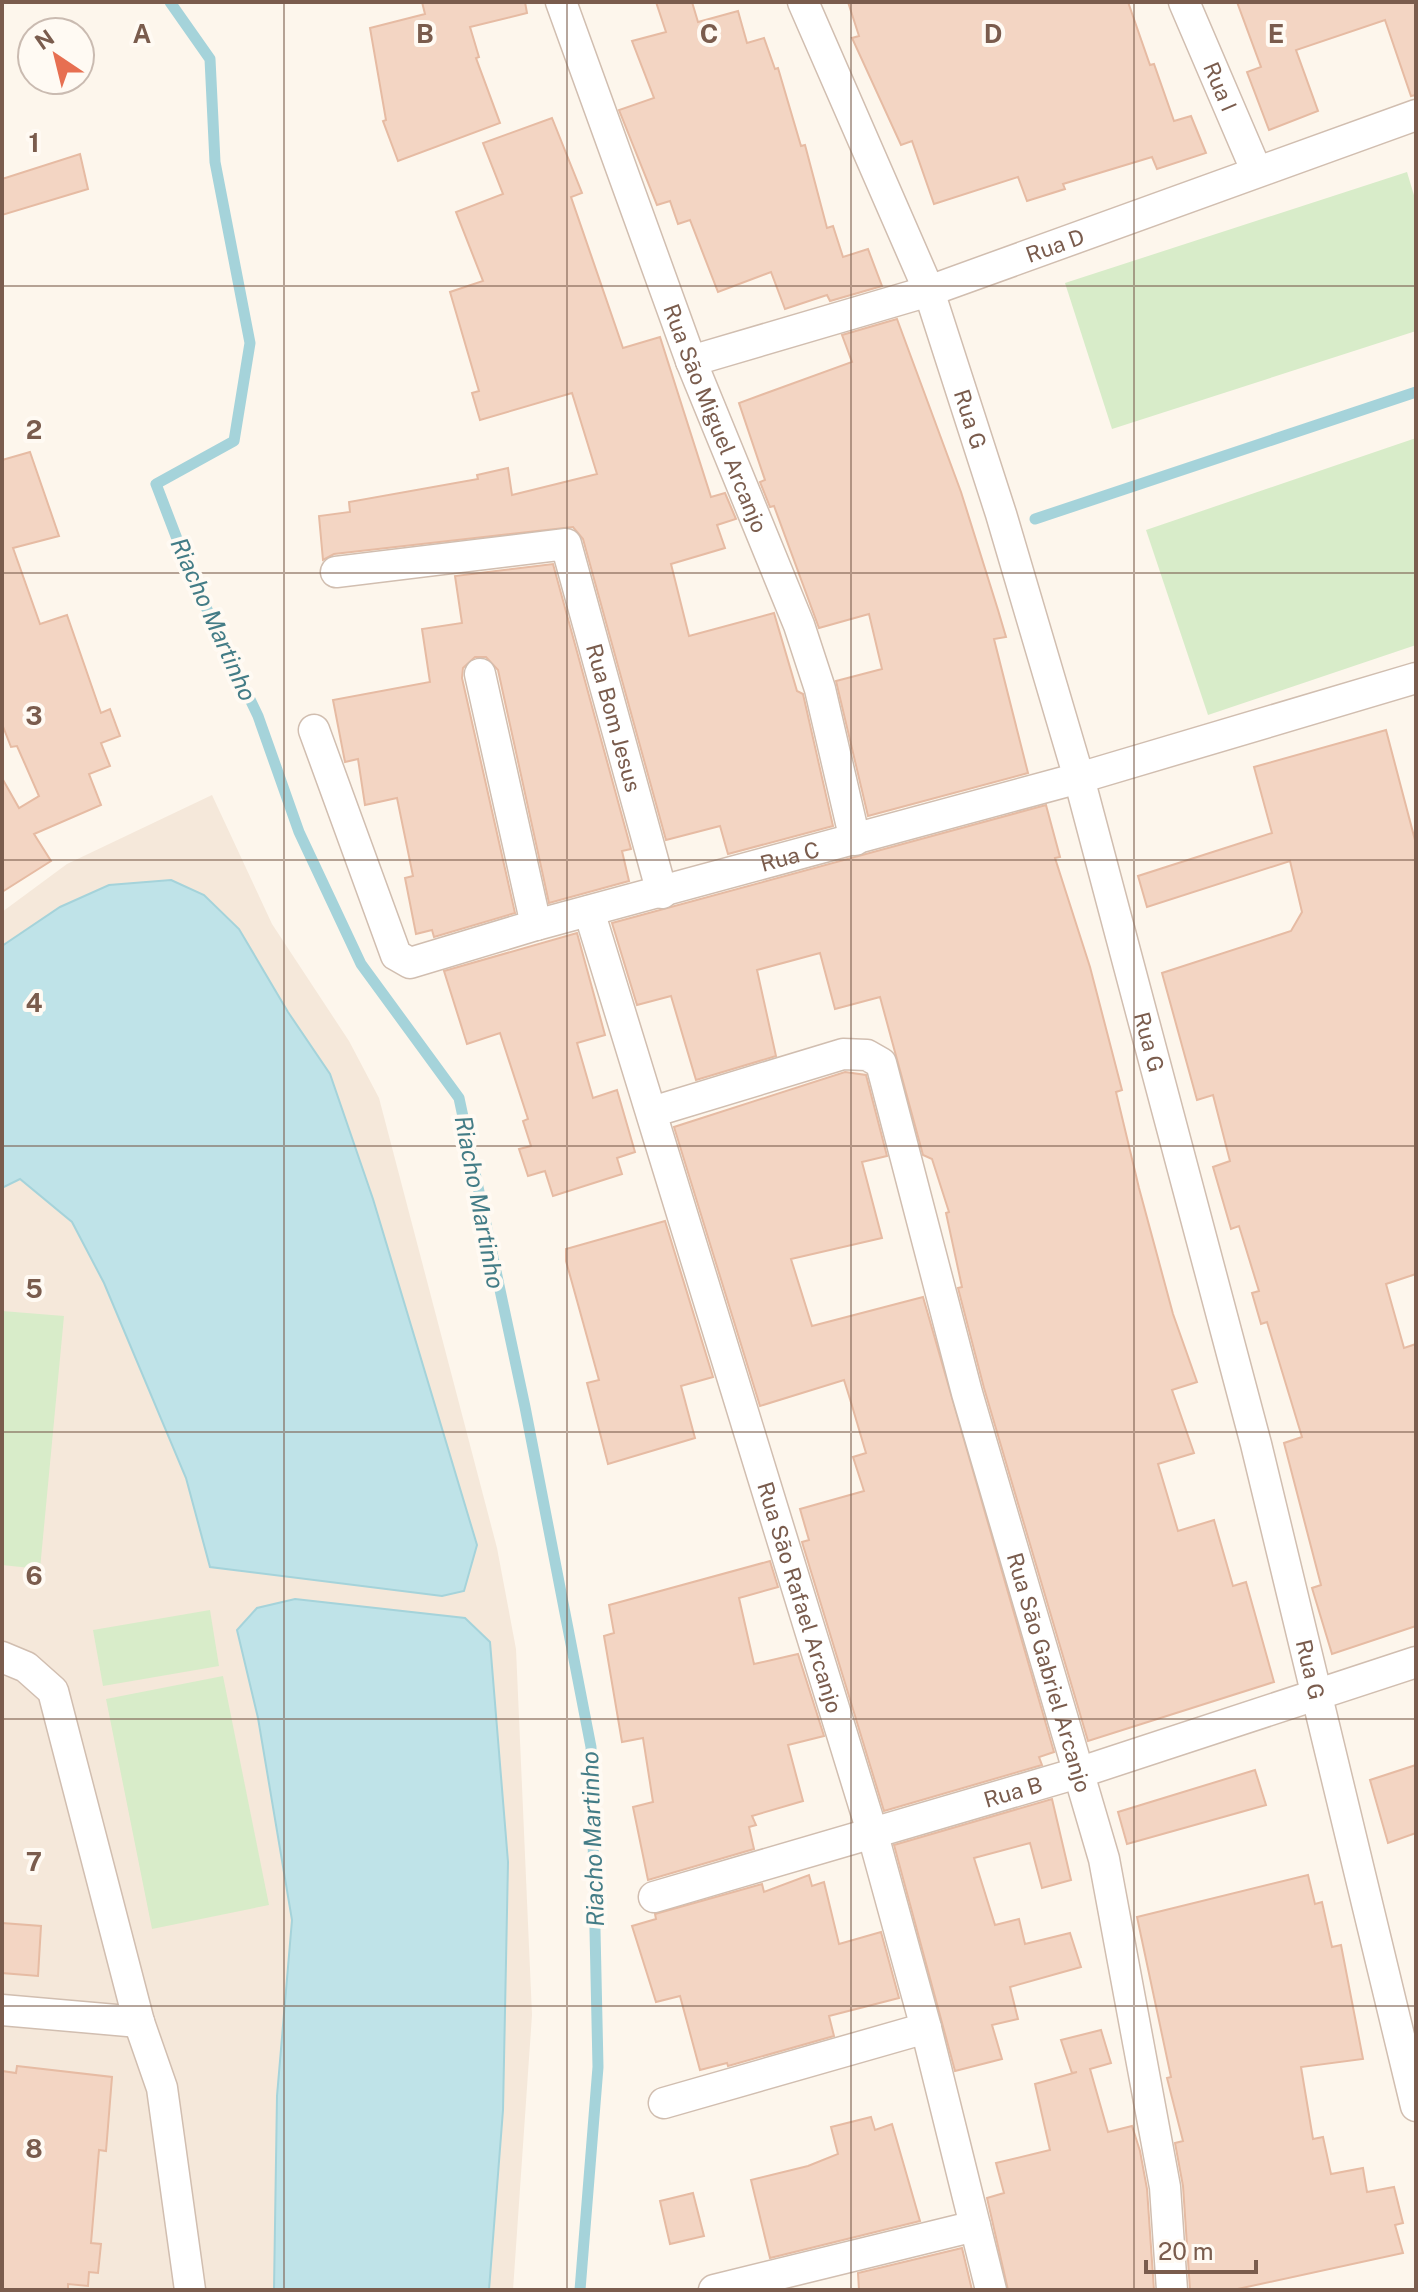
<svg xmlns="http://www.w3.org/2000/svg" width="1418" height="2292" font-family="'Public Sans',sans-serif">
<rect width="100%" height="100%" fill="#fdf6ec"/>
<path fill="#f5e8da" d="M212,795L272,924L349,1041L379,1098L497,1548L516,1649L532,2015L513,2290H2V912L67,864Z"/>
<g fill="#d8ecc9">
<path d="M1407,172L1416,202V331L1112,429L1065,283Z"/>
<path d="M1416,438V645L1208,715L1146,530Z"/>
<path d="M2,1311L64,1316L40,1569L2,1565Z"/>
<path d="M210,1610L219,1666L103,1686L93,1630Z"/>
<path d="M223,1676L269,1905L152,1929L106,1699Z"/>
</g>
<g fill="#bfe3e8" stroke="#a5d3da" stroke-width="2">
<path d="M171,880L204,895L239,929L288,1012L330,1074L373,1199L477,1545L464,1591L442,1596L210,1567L186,1478L104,1283L72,1222L20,1179L2,1188V946L60,907L109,885Z"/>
<path d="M295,1599L465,1618L490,1642L508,1862L503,2110L489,2290H274L277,2096L292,1920L258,1718L237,1630L257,1608Z"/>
</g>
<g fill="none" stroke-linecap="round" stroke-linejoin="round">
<g stroke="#a5d3da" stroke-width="11">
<path d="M170,2L210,59L215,162L250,343L234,441L156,484L192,578L258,716L299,832L361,964L459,1098L525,1407L591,1747L598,2067L580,2290"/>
<path d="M1035,519L1416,392"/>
</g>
</g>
<g fill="#f3d5c3" stroke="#e6bba3" stroke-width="2">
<path d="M422,2H525L527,13L470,27L479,57L476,58L500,123L398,161L383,121L386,120L370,28L425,14Z"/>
<path d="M656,2H692L698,22L738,11L747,43L764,38L775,69L778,68L801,146L805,145L827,228L833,226L843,257L868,249L882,286L830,301L827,295L785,309L771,272L718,292L690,220L678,224L670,201L657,205L619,110L654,98L632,41L666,32Z"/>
<path d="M848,2H1128L1150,65L1154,64L1174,121L1191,116L1206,153L1157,169L1152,157L1063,184L1065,189L1027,201L1018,177L934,204L912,141L901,145L852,38L859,36Z"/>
<path d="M1237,2H1416V95L1411,96L1385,20L1296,50L1318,111L1269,130L1247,72L1261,67Z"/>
<path d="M552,118L582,193L571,197L623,348L660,337L711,497L725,493L736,519L717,525L725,548L671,564L689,636L774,613L797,691L803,694L833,826L728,854L720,826L666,840L583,539L573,527L334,554L323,560L319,516L350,512L349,502L478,479L477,475L508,468L512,495L597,474L572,393L480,420L472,393L479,391L450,292L483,281L456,212L503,194L483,143Z"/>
<path d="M80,154L88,189L2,215V179Z"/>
<path d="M897,319L961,492L998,610L1006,637L994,639L1028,773L868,816L836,681L882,669L869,614L819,628L774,506L770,507L760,482L765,480L739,403L852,362L842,335Z"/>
<path d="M30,452L59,536L13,548L40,624L67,615L101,713L110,709L120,736L101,743L110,766L89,774L101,805L34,834L51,861L2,892V778L19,808L39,796L17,746L11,747L2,724V460Z"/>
<path d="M553,564L631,849L622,851L629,881L549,903L498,670L486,657H475L463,668L462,678L515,913L434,937L432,930L416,934L405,878L413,876L397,798L365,805L358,759L345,762L333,700L430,682L422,629L462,623L455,576Z"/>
<path d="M1386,730L1416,844V1274L1386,1284L1404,1348L1416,1344V1626L1332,1654L1312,1588L1321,1585L1284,1443L1302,1437L1267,1322L1261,1324L1252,1293L1259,1291L1239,1226L1231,1229L1213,1167L1230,1161L1213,1095L1197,1100L1162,973L1291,931L1302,912L1290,861L1147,907L1138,876L1272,833L1254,767Z"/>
<path d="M1046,805L1060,857L1055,858L1090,967L1122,1090L1116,1092L1139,1188L1173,1314L1197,1382L1172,1390L1194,1453L1158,1464L1178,1531L1214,1520L1233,1586L1246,1582L1274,1682L1088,1741L984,1388L958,1288L962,1287L946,1213L949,1212L932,1159L923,1155L880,997L835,1009L820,953L757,970L776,1056L696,1080L671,996L637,1005L612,923Z"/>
<path d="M577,933L605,1035L577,1043L593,1098L617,1090L635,1152L617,1158L622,1174L553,1196L545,1171L528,1176L519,1149L531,1146L523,1121L528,1119L500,1033L467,1044L444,971Z"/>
<path d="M845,1072L866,1075L887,1156L862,1162L882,1238L791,1259L812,1326L923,1297L1054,1752L1039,1757L1042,1765L884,1811L802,1542L809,1540L800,1509L864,1491L853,1457L866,1453L850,1399L844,1380L760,1406L674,1127Z"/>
<path d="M665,1221L713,1377L681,1386L695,1438L608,1464L587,1383L599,1380L566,1261V1249Z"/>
<path d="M770,1561L778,1587L739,1598L754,1664L798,1654L824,1736L788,1745L803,1801L752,1816L756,1825L749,1827L754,1849L648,1880L633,1807L653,1802L643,1738L622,1742L604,1636L614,1633L609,1605Z"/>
<path d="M1416,1765V1833L1388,1843L1370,1780Z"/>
<path d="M1255,1770L1266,1805L1127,1844L1118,1812Z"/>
<path d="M1052,1799L1071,1880L1042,1888L1030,1843L974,1858L995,1925L1019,1919L1025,1944L1070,1933L1081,1967L1010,1987L1018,2019L992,2025L1002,2059L955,2071L894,1845Z"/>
<path d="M809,1875L812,1886L824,1882L839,1944L881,1932L899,1998L829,2016L834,2036L728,2066L727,2063L700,2070L680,1996L656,2002L632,1926L656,1919L655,1914L762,1884L764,1892Z"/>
<path d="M1308,1875L1315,1904L1322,1902L1332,1947L1341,1945L1363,2059L1301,2067L1313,2139L1323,2137L1331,2174L1363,2168L1367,2192L1394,2187L1403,2223L1395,2225L1403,2253L1233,2290H1190L1183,2186L1175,2143L1183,2141L1167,2078L1171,2077L1137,1917Z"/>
<path d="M2,1923L41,1926L38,1976L2,1973Z"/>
<path d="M1101,2030L1111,2063L1090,2069L1108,2132L1132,2126L1140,2151L1147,2189L1154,2290H1008L987,2198L1004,2193L996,2163L1050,2150L1035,2084L1077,2072L1072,2073L1061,2040Z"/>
<path d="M17,2066L112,2077L106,2151L99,2150L91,2243L101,2244L98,2273L89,2272L88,2286L68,2284V2290H2V2071L16,2073Z"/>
<path d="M871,2117L875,2130L892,2124L920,2221L770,2258L751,2180L808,2166L838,2154L831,2127Z"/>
<path d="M693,2193L704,2236L670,2244L660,2201Z"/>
<path d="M962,2248L972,2290H859L858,2273Z"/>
</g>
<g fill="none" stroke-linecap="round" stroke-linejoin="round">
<g stroke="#d1beb0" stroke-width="33">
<g id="minor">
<path id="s1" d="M561,2L691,361L799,625L820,689L855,840"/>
<path id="s2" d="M803,2L929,291L1001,514L1079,778L1256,1444L1416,2106"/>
<path id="s3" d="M1184,2L1256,170"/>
<path id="s4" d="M691,361L929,291L1416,115"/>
<path id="s5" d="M336,572L566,544L662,893"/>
<path d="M480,674L536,925"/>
<path id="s6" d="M314,730L396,955L410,963L536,925L1079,778L1416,678"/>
<path id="s7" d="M589,911L873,1835L926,2028L991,2290"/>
<path id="s8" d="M652,1112L843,1054L867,1055L881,1063L967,1393L1104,1859L1165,2187L1172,2290"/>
<path d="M2,1657L26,1667L53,1691L139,2022L162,2088L190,2290"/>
<path id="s9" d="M654,1897L1081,1772L1416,1662"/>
<path d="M2,2010L139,2022"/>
<path d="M664,2103L926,2028"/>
<path d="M714,2290L975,2226"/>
</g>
</g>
<use href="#minor" stroke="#fff" stroke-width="30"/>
</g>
<path fill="none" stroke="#7a5c4d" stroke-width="2" stroke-opacity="0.55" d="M284,2V2290M567,2V2290M851,2V2290M1134,2V2290M2,286H1416M2,573H1416M2,860H1416M2,1146H1416M2,1432H1416M2,1719H1416M2,2006H1416"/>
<g text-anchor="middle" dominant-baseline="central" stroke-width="8" stroke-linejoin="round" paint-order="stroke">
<g font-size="22" fill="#7a5c4d" stroke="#fffaf3">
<text stroke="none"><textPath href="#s3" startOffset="92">Rua I</textPath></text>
<text stroke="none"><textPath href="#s4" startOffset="382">Rua D</textPath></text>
<text stroke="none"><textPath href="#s1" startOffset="444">Rua São Miguel Arcanjo</textPath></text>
<text stroke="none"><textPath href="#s2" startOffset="450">Rua G</textPath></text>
<text stroke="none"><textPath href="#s5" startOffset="412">Rua Bom Jesus</textPath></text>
<text stroke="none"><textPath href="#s6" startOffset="650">Rua C</textPath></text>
<text stroke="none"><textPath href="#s2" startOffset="1098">Rua G</textPath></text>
<text stroke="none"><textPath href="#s7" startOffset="718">Rua São Rafael Arcanjo</textPath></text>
<text stroke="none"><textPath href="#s2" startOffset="1746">Rua G</textPath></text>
<text stroke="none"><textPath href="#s8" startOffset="872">Rua São Gabriel Arcanjo</textPath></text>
<text stroke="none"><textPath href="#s9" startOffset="374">Rua B</textPath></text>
</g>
<g font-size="24" font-style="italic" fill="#437c86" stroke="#fffaf3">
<text transform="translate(214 619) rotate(66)">Riacho Martinho</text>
<text transform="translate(480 1202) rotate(79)">Riacho Martinho</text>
<text transform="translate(592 1839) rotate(-92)">Riacho Martinho</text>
</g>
</g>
<g font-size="26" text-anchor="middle" font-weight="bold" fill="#7a5c4d" stroke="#fffaf3" stroke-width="8" stroke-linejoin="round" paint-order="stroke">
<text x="142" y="43">A</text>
<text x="425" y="43">B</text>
<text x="709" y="43">C</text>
<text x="993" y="43">D</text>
<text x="1276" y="43">E</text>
<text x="34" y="152">1</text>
<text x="34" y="439">2</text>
<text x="34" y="725">3</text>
<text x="34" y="1012">4</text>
<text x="34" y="1298">5</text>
<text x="34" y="1585">6</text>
<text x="34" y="1871">7</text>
<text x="34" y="2158">8</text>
</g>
<rect width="1418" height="2292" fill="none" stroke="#7a5c4d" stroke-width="8"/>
<g transform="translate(56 56) rotate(325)"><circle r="38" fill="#fffaf3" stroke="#cabbb1" stroke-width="2"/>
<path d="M0-6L14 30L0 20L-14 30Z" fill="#e76f51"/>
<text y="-12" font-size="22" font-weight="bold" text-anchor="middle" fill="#7a5c4d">N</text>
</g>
<path d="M1146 2260v12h110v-12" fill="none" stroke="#7a5c4d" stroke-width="4"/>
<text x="1158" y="2260" font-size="24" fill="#7a5c4d" stroke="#fffaf3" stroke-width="6" paint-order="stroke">20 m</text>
</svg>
